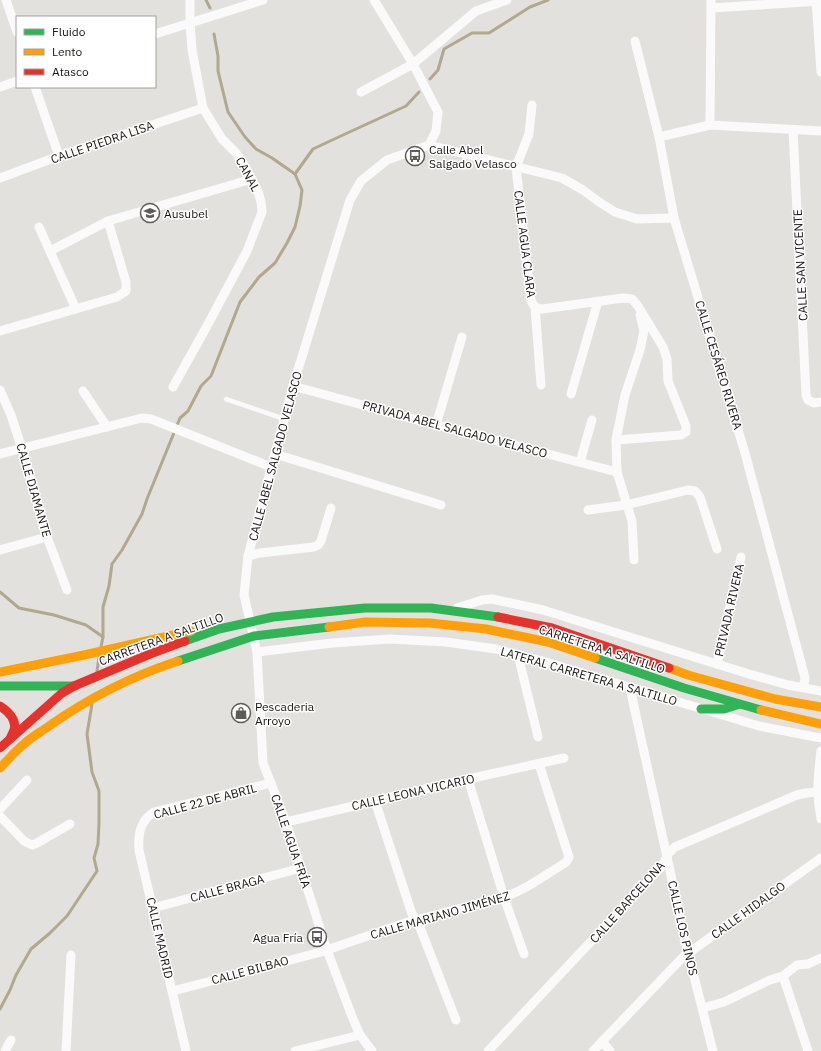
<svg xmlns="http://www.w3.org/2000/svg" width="821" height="1051" font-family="'IBM Plex Sans',sans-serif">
<defs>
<pattern id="building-cross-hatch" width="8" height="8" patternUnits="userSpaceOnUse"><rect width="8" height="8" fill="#c9c8c5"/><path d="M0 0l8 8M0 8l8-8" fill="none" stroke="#acaba8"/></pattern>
</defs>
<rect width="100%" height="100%" fill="#e2e1dd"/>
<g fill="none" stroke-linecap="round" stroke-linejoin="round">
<g stroke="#b1a88e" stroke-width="3">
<path d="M206,0L210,8"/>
<path d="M430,79L438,70L444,49L472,33H489L530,7L548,0"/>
<path d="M295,174L313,149L343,135L406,106L419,92"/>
<path d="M0,592L19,608L54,615L86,625L103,637"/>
<path d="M101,647L103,637V607L109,586L112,564L122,550L142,514L147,499L180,418L188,411L201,386L211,376L240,302L259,277L275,263L287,243L295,227L300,206L302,190L295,174L272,158L256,149L245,137L228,112L218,71V56L214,34"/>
<path d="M97,671L99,657"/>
<path d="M0,1009L10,990L16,975L31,949L50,933L67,916L97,871L94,858L98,844L99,823V791L92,772L87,734L92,704"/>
</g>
</g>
<path fill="url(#building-cross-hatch)" stroke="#bebdba" d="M235,708L247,709V718H234Z"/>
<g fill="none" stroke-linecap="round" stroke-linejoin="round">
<path stroke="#fbfafa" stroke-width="4.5" d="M226,399L284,419"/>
<g stroke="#fbfafa" stroke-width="9">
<path d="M6,0L17,32"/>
<path d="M816,0L821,72"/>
<path d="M711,8L821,1"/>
<path d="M155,34L263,0"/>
<path d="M635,41L659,137L674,218L745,453L804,674L805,679L803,687"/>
<path d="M0,87L17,81"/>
<path d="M35,87L59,156"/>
<path d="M361,92L413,64L476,11L507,0"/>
<path d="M532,105L529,134L516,167L531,301L535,307L541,385"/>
<path d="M710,125L711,0"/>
<path d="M793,130L806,395L808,400L814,403L821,402"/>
<path d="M659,137L710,125L821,131"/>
<path d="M429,145L562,178L583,190L599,202L615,212L637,219L674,218"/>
<path d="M0,178L59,156L203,108"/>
<path d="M39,227L76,309"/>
<path d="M50,251L108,221L252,179"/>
<path d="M535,307L542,309L623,298L632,299L638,306L663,347L667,359L668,381L686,426V432L681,435L616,440"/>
<path d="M0,331L117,297L126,291V282L108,221"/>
<path d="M293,386L436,425L617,472"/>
<path d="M173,387L207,326L247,251L262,212L261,202L258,191L243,163L236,153L222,139L203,108L192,50L190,22V0"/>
<path d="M0,390L11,415L22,449L47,537L67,590"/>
<path d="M83,391L107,427"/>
<path d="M571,394L598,301"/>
<path d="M436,425L462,337"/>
<path d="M0,454L142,418L151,419L271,467"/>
<path d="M275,454L441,505"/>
<path d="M580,462L592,420"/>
<path d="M588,510L626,505L688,490L695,491L700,497L717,549"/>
<path d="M0,550L47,537"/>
<path d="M248,556L260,553L314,547L318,545L321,541L331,508"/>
<path d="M634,560L632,521L617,472L616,440L625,395L640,350L644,331L640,315"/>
<path d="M457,608L482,600L492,599L543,610L749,674L788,685L821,691"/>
<path d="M257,652L332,643L390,639L446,642L496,649L539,660L759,726L821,738"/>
<path d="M518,655L538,737"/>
<path d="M717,664L741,557"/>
<path d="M630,688L688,953L713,1051"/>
<path d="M821,751C818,776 816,794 821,819"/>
<path d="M468,779L504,897L524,954"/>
<path d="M375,801L412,914L419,925L456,1020"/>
<path d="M0,809L27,780"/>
<path d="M0,816L24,841L32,845L37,843L70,824"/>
<path d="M286,822L468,779L564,758"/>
<path d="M153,908L301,868"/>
<path d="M783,976L808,1051"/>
<path d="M173,991L321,952L408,922L504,897C526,890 545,875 565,863L567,861L569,857L539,764"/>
<path d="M703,1008L724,1002L770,980L783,976L797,965L808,964L821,958"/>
<path d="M602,1041L610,1051"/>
<path d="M5,1051L11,1040"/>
<path d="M66,1051L71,955"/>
<path d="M186,1051L139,850C138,834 140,821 154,812L271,783"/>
<path d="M295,1051L360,1035"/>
<path d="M372,1051L360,1035L353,1019L327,950L286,822L263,763L257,652L244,595L248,556L293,386L350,200L361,181L387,160L429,145L436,131L438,112L413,64L374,0"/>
<path d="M488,1051L661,867L669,853L675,847L797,795L806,793L817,792"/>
<path d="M593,1051L683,957L821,858"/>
</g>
<g stroke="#30b455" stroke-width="9">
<path d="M185,641L219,629L273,617L365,608H431L498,617"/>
<path d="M595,658L684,688L761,710"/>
<path d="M178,661L254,636L329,627"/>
<path d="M0,686H75"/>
<path d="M701,709H724L737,705"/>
</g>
<g stroke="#ff9f0a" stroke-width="9">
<path d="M329,627L365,622L430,623L486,629L548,642L595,658"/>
<path d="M669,668L688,675L775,699L821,707"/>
<path d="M0,672L84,655L191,631"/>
<path d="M761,710L821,724"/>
<path d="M0,768C8,760 15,751 24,744C31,737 41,732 49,726C89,698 132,676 178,661"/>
</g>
<g stroke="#e5322d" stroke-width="9">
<path d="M498,617L552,628L669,668"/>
<path d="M0,706C8,711 17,720 14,730C13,733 11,736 10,739"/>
<path d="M0,748L62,693L74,686L150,654L185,641"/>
</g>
</g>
<defs>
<g id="bus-ring" transform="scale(1)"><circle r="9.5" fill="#fff" stroke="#5d5c59" stroke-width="1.5"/><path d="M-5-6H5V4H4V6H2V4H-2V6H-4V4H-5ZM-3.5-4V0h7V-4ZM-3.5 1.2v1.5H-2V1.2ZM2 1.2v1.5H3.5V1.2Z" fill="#5d5c59"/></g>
<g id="school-ring" transform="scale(1)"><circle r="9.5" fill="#fff" stroke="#5d5c59" stroke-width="1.5"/><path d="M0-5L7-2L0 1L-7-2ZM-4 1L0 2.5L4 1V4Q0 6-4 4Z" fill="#5d5c59"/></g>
<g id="shop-ring" transform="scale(1)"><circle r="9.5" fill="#fff" stroke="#5d5c59" stroke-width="1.5"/><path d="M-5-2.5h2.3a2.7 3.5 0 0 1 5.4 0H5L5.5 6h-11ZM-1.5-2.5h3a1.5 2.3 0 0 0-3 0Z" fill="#5d5c59"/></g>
</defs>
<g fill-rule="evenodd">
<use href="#bus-ring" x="415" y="156"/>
<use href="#school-ring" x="150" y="213"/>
<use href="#shop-ring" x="241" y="713"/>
<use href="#bus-ring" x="317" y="937"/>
</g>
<g text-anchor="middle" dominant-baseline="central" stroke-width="3" stroke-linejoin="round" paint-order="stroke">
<g font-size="12" fill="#151412" stroke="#fff">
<text transform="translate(102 142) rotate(-19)">CALLE PIEDRA LISA</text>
<text transform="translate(248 174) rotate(62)">CANAL</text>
<text transform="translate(525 244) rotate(83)">CALLE AGUA CLARA</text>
<text transform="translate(800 265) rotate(-93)">CALLE SAN VICENTE</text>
<text transform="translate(719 365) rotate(73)">CALLE CESÁREO RIVERA</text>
<text transform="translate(455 429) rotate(15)">PRIVADA ABEL SALGADO VELASCO</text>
<text transform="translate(275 456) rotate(-75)">CALLE ABEL SALGADO VELASCO</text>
<text transform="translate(34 490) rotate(74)">CALLE DIAMANTE</text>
<text transform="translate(729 610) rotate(-77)">PRIVADA RIVERA</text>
<text transform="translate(161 639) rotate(-20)">CARRETERA A SALTILLO</text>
<text transform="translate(602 649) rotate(18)">CARRETERA A SALTILLO</text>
<text transform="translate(589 676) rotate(16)">LATERAL CARRETERA A SALTILLO</text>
<text transform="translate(413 792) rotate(-13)">CALLE LEONA VICARIO</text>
<text transform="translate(205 801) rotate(-15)">CALLE 22 DE ABRIL</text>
<text transform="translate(291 841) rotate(71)">CALLE AGUA FRÍA</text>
<text transform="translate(227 888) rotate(-15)">CALLE BRAGA</text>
<text transform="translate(627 902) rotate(-48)">CALLE BARCELONA</text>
<text transform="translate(748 910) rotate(-36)">CALLE HIDALGO</text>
<text transform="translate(440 915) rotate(-16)">CALLE MARIANO JIMÉNEZ</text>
<text transform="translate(683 928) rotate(77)">CALLE LOS PINOS</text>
<text transform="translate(160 938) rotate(77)">CALLE MADRID</text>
<text transform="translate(250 970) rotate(-15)">CALLE BILBAO</text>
</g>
<g font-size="12" fill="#151412" stroke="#fff" text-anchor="start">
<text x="429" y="149">Calle Abel<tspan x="429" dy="14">Salgado Velasco</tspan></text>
<text x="164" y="213">Ausubel</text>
<text x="255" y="706">Pescaderia<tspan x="255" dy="14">Arroyo</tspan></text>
<text x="303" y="937" text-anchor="end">Agua Fría</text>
</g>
</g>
<rect x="16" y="16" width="140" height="72" fill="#ffffff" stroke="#a1a1a0"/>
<rect x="24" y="29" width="20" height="6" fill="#30b455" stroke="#a1a1a0"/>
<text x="52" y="36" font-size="12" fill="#151412">Fluido</text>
<rect x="24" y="49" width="20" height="6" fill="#ff9f0a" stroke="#a1a1a0"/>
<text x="52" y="56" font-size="12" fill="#151412">Lento</text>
<rect x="24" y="69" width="20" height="6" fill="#e5322d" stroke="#a1a1a0"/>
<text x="52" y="76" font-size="12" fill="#151412">Atasco</text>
</svg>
